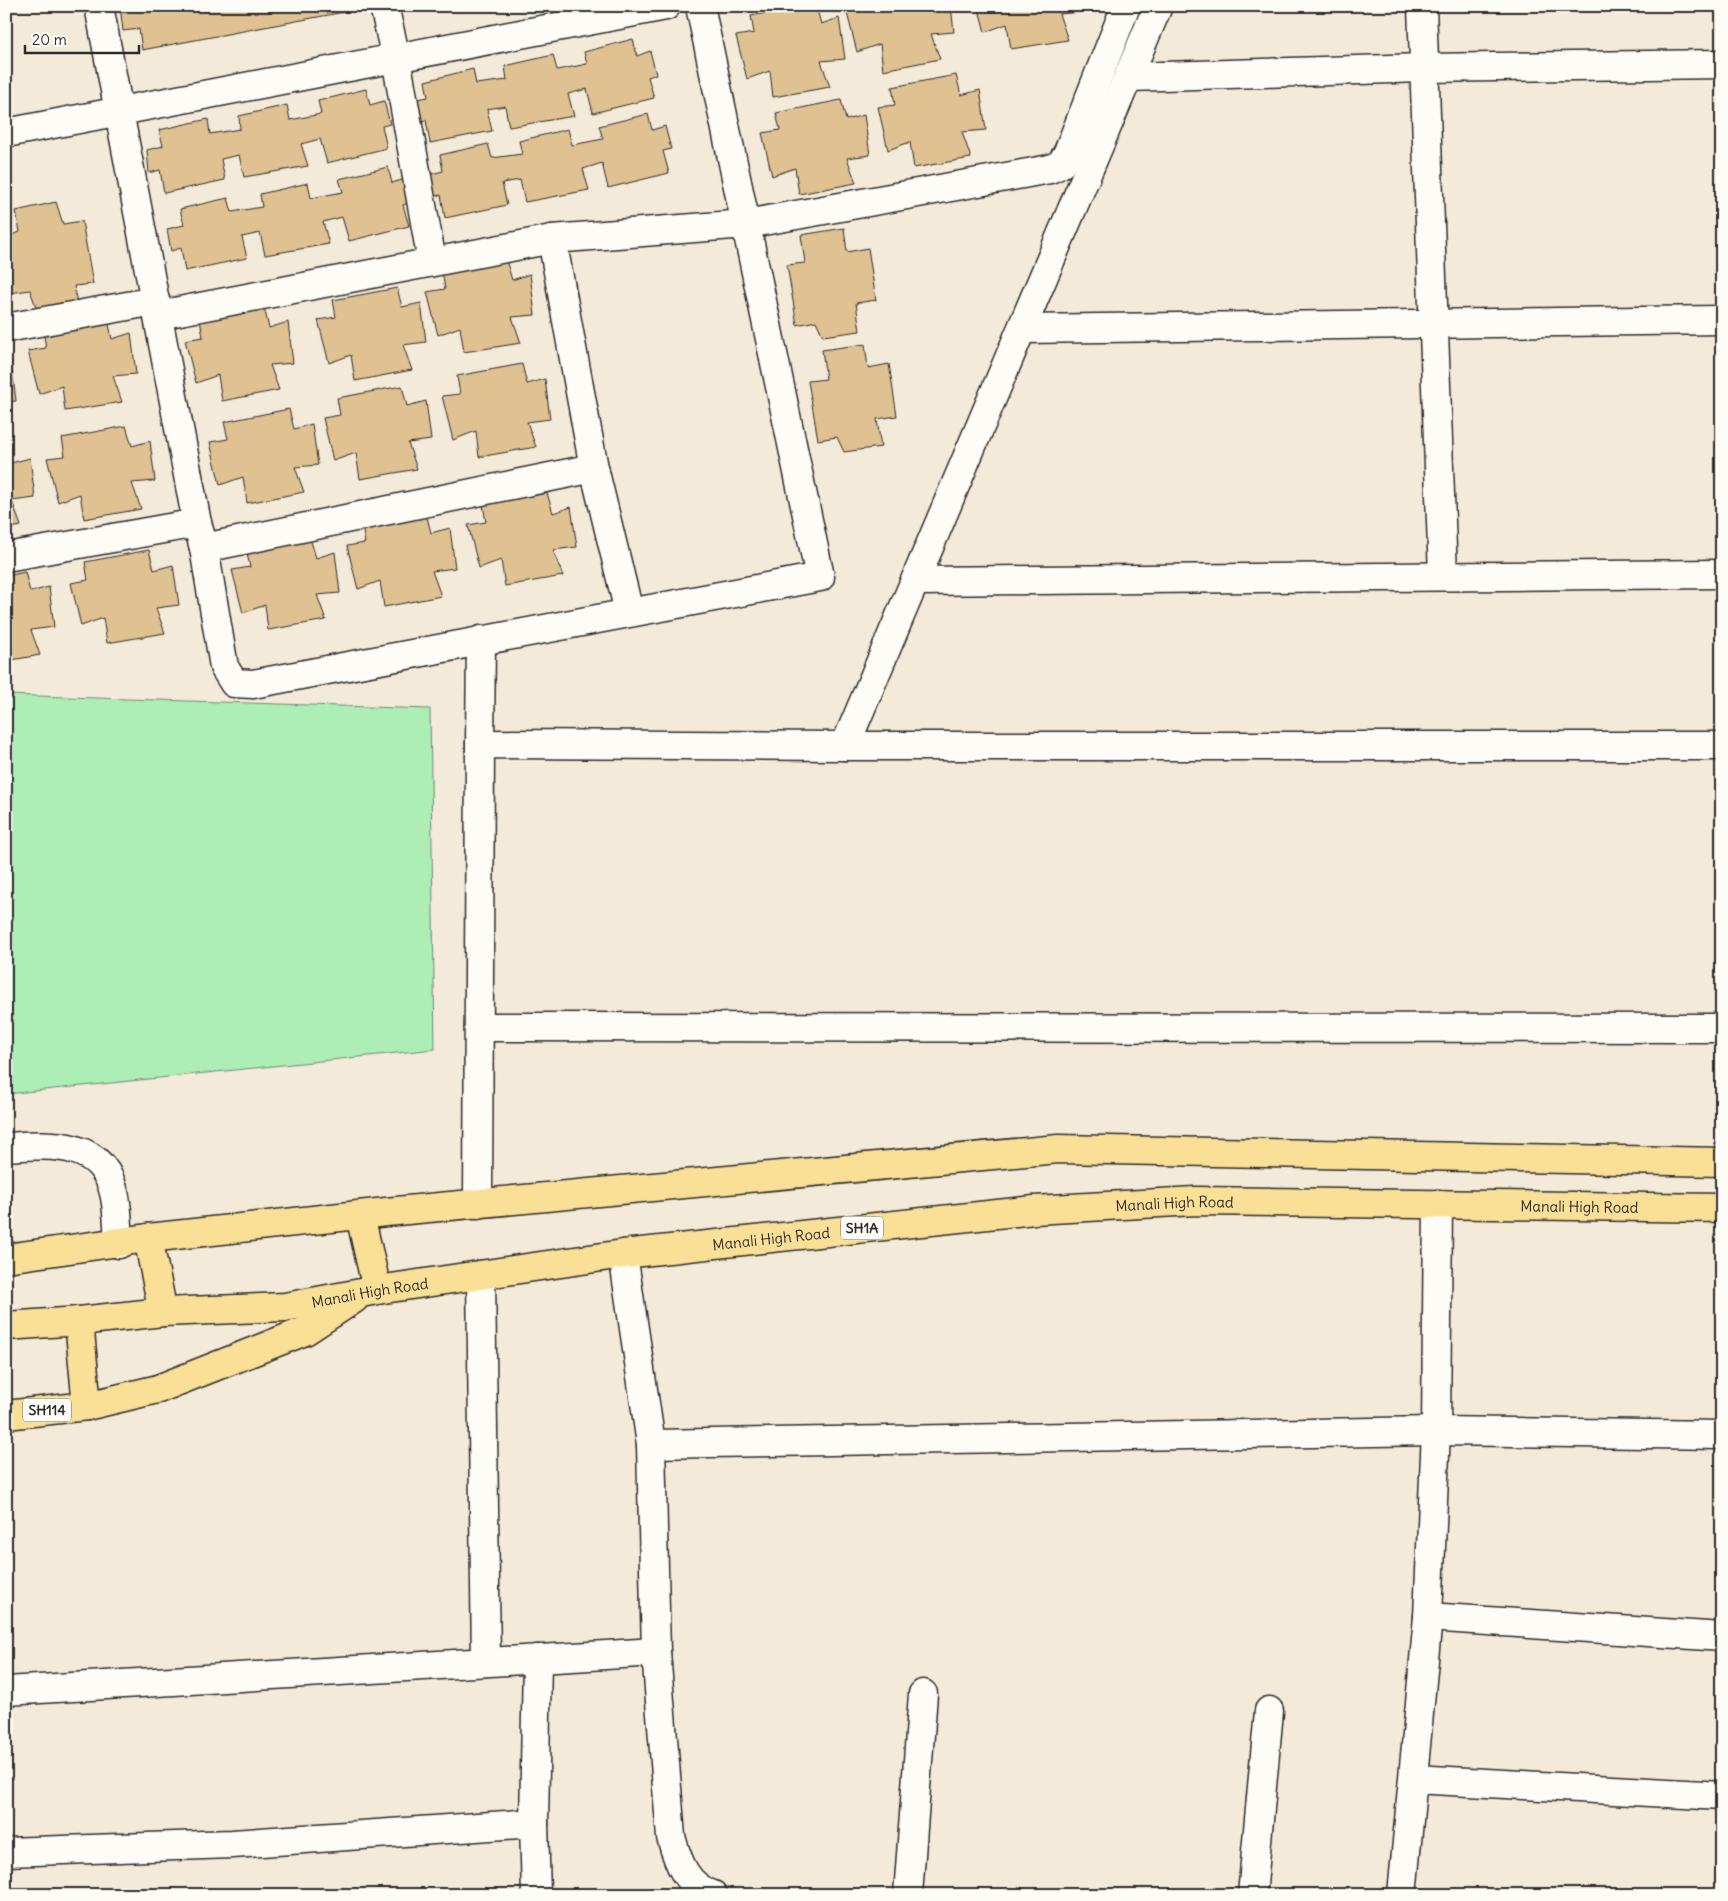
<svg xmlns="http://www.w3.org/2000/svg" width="1728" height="1901" font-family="Delius,sans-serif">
<rect width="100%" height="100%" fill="#f4ead9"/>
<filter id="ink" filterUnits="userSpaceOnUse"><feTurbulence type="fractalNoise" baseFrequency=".02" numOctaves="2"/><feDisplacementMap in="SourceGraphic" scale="10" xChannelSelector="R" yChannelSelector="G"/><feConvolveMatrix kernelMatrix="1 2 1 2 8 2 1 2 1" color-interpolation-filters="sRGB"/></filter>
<g filter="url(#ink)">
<path fill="#adedb6" stroke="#6c8c70" d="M6,695L430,709L435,1049L6,1094Z"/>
<g fill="#dfc192" stroke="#2b2b2b">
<path d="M120,6H371V7L142,50L139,29L123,31Z"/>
<path d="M802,6H816L821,24L839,18L845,59L821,61L830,87L773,97L770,71L747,79L736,36L754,33L751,16Z"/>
<path d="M864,6H951L954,32L931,34L940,59L883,70L880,44L857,52L846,9Z"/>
<path d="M978,6H1082V12L1059,14L1068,40L1011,49L1007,24L985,32Z"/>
<path d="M633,39L637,56L650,51L656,74L648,77L654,98L593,113L587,89L568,94L574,116L509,127L505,106L487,109L492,131L430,143L426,120L415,122L412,100L428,97L425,81L473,69L476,84L507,80L505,66L553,55L557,70L587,64L584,52Z"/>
<path d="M956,75L961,95L980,90L986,130L962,132L971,158L914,168L910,142L888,150L878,107L895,105L892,87Z"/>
<path d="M366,89L370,105L384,101L390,124L382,126L387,148L327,163L320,139L301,144L308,166L244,177L239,155L221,159L225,180L164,193L160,170L149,173L147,150L163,146L159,130L208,119L210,134L240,129L239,116L287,105L290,120L321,114L318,101Z"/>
<path d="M841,100L846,120L864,115L870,155L847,158L856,183L799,194L795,168L772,176L762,133L780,130L776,113Z"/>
<path d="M648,114L652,130L665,126L671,149L663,151L669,173L608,188L602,163L583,169L589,190L525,202L520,180L502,183L507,205L445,218L441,195L431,197L427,175L443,171L440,155L488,144L492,158L522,154L519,141L568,129L572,145L603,139L599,126Z"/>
<path d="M388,167L392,183L405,179L411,202L403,205L409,226L349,241L342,217L323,222L329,244L265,255L260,233L242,237L247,258L185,271L181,248L171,251L167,229L184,225L180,209L228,198L232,212L262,207L260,194L308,183L311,198L343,192L339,179Z"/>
<path d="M56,202L63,224L82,221L93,284L74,286L77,304L37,310L30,290L10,293L6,270V237L20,232L16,211Z"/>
<path d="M844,228L847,252L868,248L876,300L856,303L860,331L823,336L816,321L797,325L787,265L805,263L801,235Z"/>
<path d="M506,260L512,280L530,274L535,315L512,317L521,343L464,352L460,327L438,335L427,292L445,289L442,271Z"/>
<path d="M397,288L402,307L421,303L426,342L403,345L412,370L355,381L351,355L329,363L318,320L336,317L333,300Z"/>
<path d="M264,307L269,328L288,322L293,363L270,365L279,390L222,401L218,375L196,383L185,340L203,337L200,320Z"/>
<path d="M108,319L112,339L131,333L136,374L113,376L122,402L65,411L62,386L39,394L28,351L46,348L43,330Z"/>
<path d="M865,344L868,368L889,364L897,416L877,419L881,447L844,452L837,437L818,440L808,381L826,379L822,350Z"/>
<path d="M11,361L16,401L6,402V363Z"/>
<path d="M522,364L527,384L545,379L550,419L527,422L536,447L479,457L476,431L453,440L442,396L460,394L457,376Z"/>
<path d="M402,386L407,406L426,401L431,440L408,443L417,469L360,479L356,453L333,461L323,418L340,415L337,398Z"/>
<path d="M289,409L294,429L312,424L318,465L295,467L304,492L247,503L243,477L220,485L210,442L228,439L224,422Z"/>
<path d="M126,426L132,446L150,441L155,481L132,483L141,509L84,519L80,494L58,502L47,458L65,456L62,438Z"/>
<path d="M6,445L11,463L30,458L35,498L12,501L21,526L6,529Z"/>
<path d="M547,493L553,513L571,507L577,547L553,550L563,576L505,586L501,560L479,568L468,525L486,522L483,505Z"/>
<path d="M426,513L431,533L450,528L455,568L432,571L441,596L384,607L380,581L358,589L347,546L365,543L362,526Z"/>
<path d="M310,538L316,558L335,552L340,593L317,595L326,620L268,630L265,605L243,613L232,570L250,567L246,549Z"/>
<path d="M149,550L154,570L173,565L179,605L156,608L165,633L107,643L103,618L81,626L71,583L88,580L85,562Z"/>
<path d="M25,572L30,592L49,587L54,627L31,630L40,655L6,661V576Z"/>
</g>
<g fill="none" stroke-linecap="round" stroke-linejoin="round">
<g stroke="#2b2b2b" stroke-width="31">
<g id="street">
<path d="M99,6L197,523L204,548L224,667L234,683L253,684L820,577L700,6"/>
<path d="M384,6L396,58L432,262"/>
<path d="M1422,6L1443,576"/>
<path d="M1129,77L1424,68L1722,64"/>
<path d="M6,133L666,6"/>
<path d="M552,239L594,468L629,612"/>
<path d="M159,315L552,239L746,224L1050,169L1061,164L1068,152L1126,6"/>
<path d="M6,328L155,301"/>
<path d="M1022,329L1722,320"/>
<path d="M204,548L594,468"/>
<path d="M6,557L197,523"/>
<path d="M916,581L1722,574"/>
<path d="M480,744L481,640"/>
<path d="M845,746H1722"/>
<path d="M479,1027L1722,1028"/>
<path d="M6,1147C53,1144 104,1140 115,1197C118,1212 118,1229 119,1244"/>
<path d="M623,1254L651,1444L656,1652L671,1837C678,1862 686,1886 713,1895"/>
<path d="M481,1275L486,1662"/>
<path d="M651,1444L1436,1431L1722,1435"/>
<path d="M1428,1617L1722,1637"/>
<path d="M6,1691L656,1652"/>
<path d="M1414,1779L1722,1796"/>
<path d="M6,1852L232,1844L534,1823"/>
<path d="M536,1895L534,1823L537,1659"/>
<path d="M908,1895L923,1694"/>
<path d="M1252,1895L1269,1711"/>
<path d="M1402,1895L1428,1617L1436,1431L1438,1204"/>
</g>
</g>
<g stroke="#2b2b2b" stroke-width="31">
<path id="secondary" d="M478,1204L480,744L845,746L1158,6"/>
</g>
<g stroke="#2b2b2b" stroke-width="31">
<g id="primary">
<path d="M360,1215L377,1290"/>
<path d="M148,1238L163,1312"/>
<path d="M6,1258L148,1238L386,1212L1058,1149L1722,1162"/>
<path d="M79,1321L87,1406"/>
<path id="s1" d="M6,1326L79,1321L163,1312L285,1307L377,1290L623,1254L1034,1210L1195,1201L1722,1208"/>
<path d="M6,1415L87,1406L158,1389L305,1331L354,1299"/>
</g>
</g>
<use href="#street" stroke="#fdfcf7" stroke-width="28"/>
<use href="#secondary" stroke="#fdfcf7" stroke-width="28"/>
<use href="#primary" stroke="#fadf96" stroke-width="28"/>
</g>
</g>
<g text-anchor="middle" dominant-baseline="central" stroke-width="4" stroke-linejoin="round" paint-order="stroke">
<g fill="#fdfcf7" stroke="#6a6a68" stroke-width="1">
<rect x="841" y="1216.5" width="42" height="23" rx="4"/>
<rect x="23" y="1398.5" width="48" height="23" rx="4"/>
</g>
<g font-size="14" font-weight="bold" fill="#2b2b2b">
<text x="862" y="1228">SH1A</text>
<text x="47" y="1410">SH114</text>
</g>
<g font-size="15" fill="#2b2b2b" stroke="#fdfcf7">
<text stroke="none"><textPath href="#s1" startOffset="1176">Manali High Road</textPath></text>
<text stroke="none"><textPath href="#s1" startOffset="1581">Manali High Road</textPath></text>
<text stroke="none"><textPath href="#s1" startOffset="771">Manali High Road</textPath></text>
<text stroke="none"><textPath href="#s1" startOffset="366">Manali High Road</textPath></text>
</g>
</g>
<rect width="1728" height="1901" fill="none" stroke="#fdfcf7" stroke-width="25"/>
<rect x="12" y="12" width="1703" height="1876" fill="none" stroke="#2b2b2b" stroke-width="2" filter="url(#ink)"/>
<path d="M25 45v8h114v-8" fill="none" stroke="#2b2b2b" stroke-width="2.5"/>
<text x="32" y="45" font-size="15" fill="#2b2b2b" stroke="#fdfcf7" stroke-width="4" paint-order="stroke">20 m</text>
</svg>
